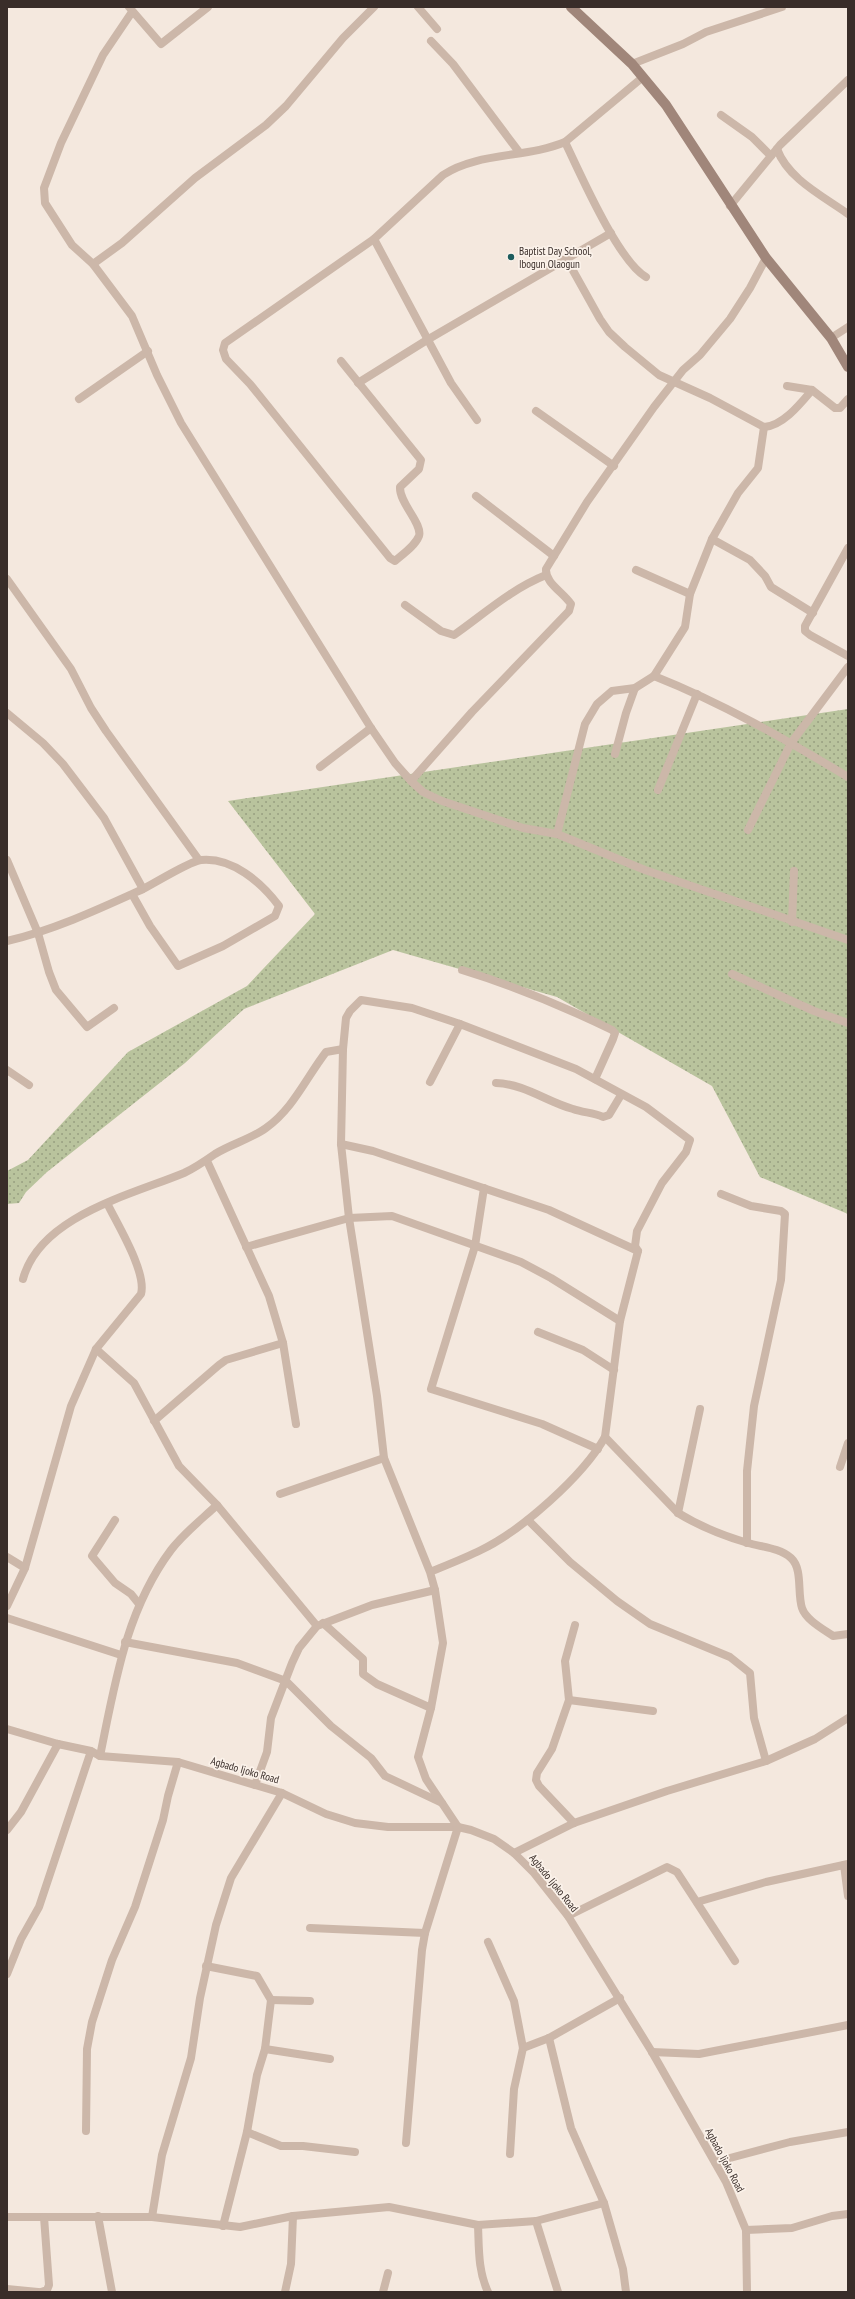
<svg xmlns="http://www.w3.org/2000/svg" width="855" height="2299" font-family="'PT Sans Narrow',sans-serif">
<defs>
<pattern id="grass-dots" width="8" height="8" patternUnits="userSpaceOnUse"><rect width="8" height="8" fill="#b9c39d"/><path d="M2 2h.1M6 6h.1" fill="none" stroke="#979f80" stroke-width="1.8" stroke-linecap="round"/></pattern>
</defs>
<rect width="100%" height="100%" fill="#f4e8de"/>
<path fill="url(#grass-dots)" d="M848,709V1214L760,1177L712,1086L557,997L393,950L244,1009L185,1063L47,1172L26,1192L19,1203L7,1204V1171L28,1160L128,1052L247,986L315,914L228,801Z"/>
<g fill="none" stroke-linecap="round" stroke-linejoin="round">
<g stroke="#ccb7a9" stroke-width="8">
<path d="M129,7L161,44L208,7"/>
<path d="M418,7L437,29"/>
<path d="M132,12L103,55L61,143L44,188L45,203L72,245L93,264L132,316L157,375L181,423L371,728L395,763L411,781L423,792L442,801L523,828L557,834L645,870L848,940"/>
<path d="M431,41L453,64L519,152"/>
<path d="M632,64L683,44L706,32L782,7"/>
<path d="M721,115L752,137L771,156"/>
<path d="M565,142C580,173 618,261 646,277"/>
<path d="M777,149C788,179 823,196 848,214"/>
<path d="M730,206L780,145L848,80"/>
<path d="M374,239L451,383L477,420"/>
<path d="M566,258L600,319L609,332L625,347L659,375L710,398L764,427C783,426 801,403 812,390"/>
<path d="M93,264L122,243L195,178L266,125L286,106L343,38L374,7"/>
<path d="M831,338L848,327"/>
<path d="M341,361L421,460L419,469L400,487C399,503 423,524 419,536C415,546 403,554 395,561L390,558L250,384L226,359L223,350L225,343L374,239L443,175C477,152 528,158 565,142L643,77"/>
<path d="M358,383L427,340L611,233"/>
<path d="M787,386L812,390L835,408H840L848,399"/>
<path d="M79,399L148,351"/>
<path d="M536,411L614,466"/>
<path d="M476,496L554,556"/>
<path d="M712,539L750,560L765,576L771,587L813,613"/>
<path d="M848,548L805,626V631L810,635L848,656"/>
<path d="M636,570L690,594"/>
<path d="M7,579L71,669L91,708L106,731L199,860"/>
<path d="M405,605L441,631L454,635C484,614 511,589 546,575"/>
<path d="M654,676L685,627L690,594L712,539L738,493L758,468L764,427"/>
<path d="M7,713L43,743L63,764L104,818L143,889"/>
<path d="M615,754L626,713L635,688"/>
<path d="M320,767L371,728"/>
<path d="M411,781L472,712L569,611L571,604C563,592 545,583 546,569L587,502L654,407L683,370L700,355L730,319L750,288L766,258"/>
<path d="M658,790L697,694"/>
<path d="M748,830L791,743L848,667"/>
<path d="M557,834L585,724L597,704L612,691L635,688L654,676C722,703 785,739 848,777"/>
<path d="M7,860L38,933L49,972L56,990L87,1027L114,1008"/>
<path d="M792,922L794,871"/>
<path d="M7,941C54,930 99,909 143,889C157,882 188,862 201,860C232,857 261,882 279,906L275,916L223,946L178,966L150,926L132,894"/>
<path d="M462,970C514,986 563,1006 612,1030L615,1033L613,1039L595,1079"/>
<path d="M732,974L814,1011L848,1023"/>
<path d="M7,1070L29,1085"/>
<path d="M430,1082L460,1024"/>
<path d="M496,1083C525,1084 547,1102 573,1109C584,1113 593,1112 603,1117L609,1115L621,1095"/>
<path d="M341,1144L373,1151L549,1210L638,1251"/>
<path d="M207,1161L269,1296L283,1343L296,1424"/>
<path d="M484,1188L475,1246L431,1389L542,1424L598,1449"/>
<path d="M721,1194L751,1206L781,1211L785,1214L781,1280L754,1406L747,1471V1543"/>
<path d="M246,1247L349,1218L392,1216L521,1262L551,1278L620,1321"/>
<path d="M23,1279C40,1216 131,1195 184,1173C195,1168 205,1161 215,1154C231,1144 251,1139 266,1128C293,1109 306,1078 326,1052L343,1049"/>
<path d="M538,1332L583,1350L614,1370"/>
<path d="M96,1349L134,1383L179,1466L217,1505L317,1626"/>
<path d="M154,1421L219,1365L226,1360L283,1343"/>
<path d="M605,1437L678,1513C699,1526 724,1536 748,1543C762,1547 780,1548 791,1558C803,1569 797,1593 802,1608C806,1620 823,1629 833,1636L848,1634"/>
<path d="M840,1467L848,1443"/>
<path d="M280,1494L384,1458"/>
<path d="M678,1513L700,1409"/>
<path d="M115,1520L92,1556L115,1583L131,1594L139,1604"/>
<path d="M528,1520L570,1562L617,1601L650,1624L730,1657L750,1673L754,1718L766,1761"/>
<path d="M7,1557L25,1568"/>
<path d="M7,1606L25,1568L71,1406L96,1349L141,1294C147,1272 117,1224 107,1203"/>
<path d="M7,1618L121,1655"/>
<path d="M323,1623L363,1659V1674L377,1684L431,1708"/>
<path d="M125,1642L237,1663L286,1681L331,1726L371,1758L385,1776L442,1803"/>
<path d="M569,1700L653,1711"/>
<path d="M7,1729L58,1744L91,1751L100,1756L178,1762L282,1793L326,1814L355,1823L388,1827H458L471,1830L494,1839L514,1853L534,1873L568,1916L652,2052L726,2182L746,2230L747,2292"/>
<path d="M100,1756C115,1683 126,1610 171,1550C184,1533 202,1519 217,1505"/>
<path d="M255,1785L267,1752L271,1718L292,1663L299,1648L317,1626L372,1605L435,1590"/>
<path d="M574,1823L539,1786L536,1780L537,1773L552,1749L569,1700L565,1661L575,1625"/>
<path d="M7,1830L21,1812L58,1744"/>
<path d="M514,1853L574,1823L667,1791L766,1761L815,1739L848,1718"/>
<path d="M844,1865L848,1896"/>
<path d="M697,1902L766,1882L848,1864"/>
<path d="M568,1916L667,1867L677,1872L735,1961"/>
<path d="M310,1928L425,1933"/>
<path d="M488,1942L514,2001L523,2048L514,2089L510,2154"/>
<path d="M206,1966L257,1976L271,2000L265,2049L257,2075L247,2132L223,2226"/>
<path d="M7,1974L21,1939L39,1907L91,1751"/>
<path d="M271,2000L310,2001"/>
<path d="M549,2038L571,2128L604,2203L623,2269L626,2292"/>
<path d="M523,2048L549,2038L620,1998"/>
<path d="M265,2049L330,2059"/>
<path d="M652,2052L699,2054L848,2025"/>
<path d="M86,2131L87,2049L92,2022L112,1960L135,1907L163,1820L168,1796L178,1762"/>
<path d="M247,2132L281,2146H303L355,2152"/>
<path d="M406,2143L422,1950L425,1933L458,1827L426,1779L418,1757L431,1708L443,1643L435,1590L430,1572L384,1458L377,1396L349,1218L341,1144L343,1049L346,1018L350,1011L361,1000L412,1008L460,1024L576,1069L646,1107L690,1140L686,1152L662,1183L637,1231L635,1246L638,1251L620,1321L605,1437C583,1476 521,1531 481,1550C465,1558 447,1565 430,1572"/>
<path d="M715,2162L790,2142L848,2132"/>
<path d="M98,2216L112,2292"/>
<path d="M7,2217H152L240,2227L293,2216L389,2207L478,2225L536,2221L604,2203"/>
<path d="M152,2217L162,2155L191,2058L200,1998L216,1925L231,1878L282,1793"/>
<path d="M536,2221L558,2292"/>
<path d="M478,2225C479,2249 478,2271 488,2292"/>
<path d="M746,2230L792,2228L832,2216L848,2214"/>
<path d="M7,2289L38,2292"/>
<path d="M41,2292L47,2290L49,2285L44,2217"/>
<path d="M285,2292L291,2264L293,2216"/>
<path d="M383,2292L388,2273"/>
</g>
<path stroke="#a0867a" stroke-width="10" d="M571,7L632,64L666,105L766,258L831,338L848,367"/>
</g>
<circle fill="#1c5c5d" stroke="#fbf2ea" stroke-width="1.5" cx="511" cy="257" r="4"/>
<g text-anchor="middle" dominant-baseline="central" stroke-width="3.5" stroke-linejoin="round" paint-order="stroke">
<g font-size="11" fill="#392d29" stroke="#fbf2ea" text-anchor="start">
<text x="519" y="251">Baptist Day School,<tspan x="519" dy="13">Ibogun Olaogun</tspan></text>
</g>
<g font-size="11" fill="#392d29" stroke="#fbf2ea">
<text transform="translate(245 1770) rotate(16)">Agbado Ijoko Road</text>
<text transform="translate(554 1883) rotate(51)">Agbado Ijoko Road</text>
<text transform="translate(725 2160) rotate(62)">Agbado Ijoko Road</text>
</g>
</g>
<rect width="855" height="2299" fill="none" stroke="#392d29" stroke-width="16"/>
</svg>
